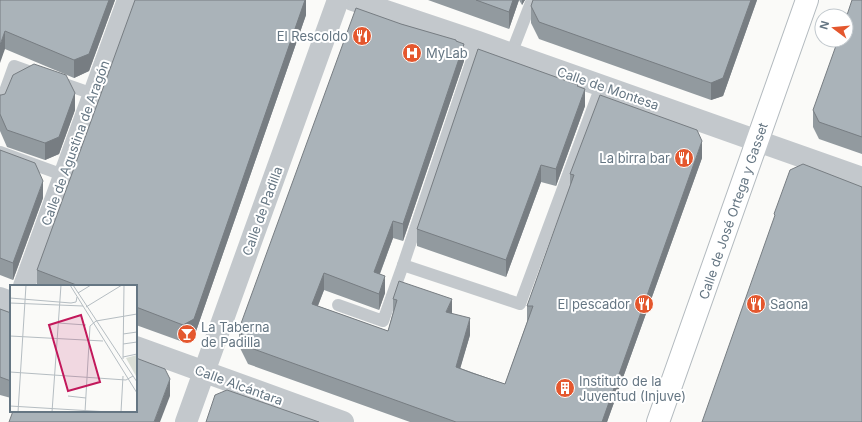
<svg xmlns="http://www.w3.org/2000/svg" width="862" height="422" font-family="Inter,sans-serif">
<rect width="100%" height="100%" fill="#fafaf8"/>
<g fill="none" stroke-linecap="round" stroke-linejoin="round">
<g stroke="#b3babf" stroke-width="24">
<path id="secondary" d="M658,422L807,0"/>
</g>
<g stroke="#c3c8cc" stroke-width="12">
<path d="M478,42L403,265L520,304L601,86"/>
<path d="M511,54L532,0"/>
<path d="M56,81L93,94"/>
<path d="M0,105L14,66L39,75"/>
<path d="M0,152L63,175"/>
<path d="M338,305L383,321L403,265"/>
</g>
<g stroke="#c3c8cc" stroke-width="22">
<path d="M353,0L478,42L862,178"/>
<path d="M24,286L128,0"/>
<path d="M0,298L11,302"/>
<path d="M136,347L343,422"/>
<path d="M186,422L338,0"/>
</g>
<use href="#secondary" stroke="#fff" stroke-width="22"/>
</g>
<g fill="#929a9f">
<path d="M0,0H115L89,71L74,78L5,49Z"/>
<path d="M306,0V15L194,337L183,342L136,325V286H37V270Z"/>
<path d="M428,0H525L522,5L519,0L509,29Z"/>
<path d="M533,0H757L723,96L711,100L539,39L531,23V6Z"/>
<path d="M862,0V154L819,139L813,127V110Z"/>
<path d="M401,24L456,41L464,61L403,241L393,238L380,274L385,293L379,310L324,290L318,306L388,331L393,312V299L452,313L470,335L460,368L505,384L527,322V306L570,186V174L702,158L607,422H410L248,364L239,346V329Z"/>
<path d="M578,87L585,106L556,186L541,182L506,277L417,246V229Z"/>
<path d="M0,95L75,110L59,154L45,160L7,147L0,131Z"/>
<path d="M0,150L43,198L13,280L0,275Z"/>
<path d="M0,309L11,313V398L0,395Z"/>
</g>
<g fill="#777d82">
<path d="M109,0H115L89,71L74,78V60Z"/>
<path d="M305,0H306V15L194,337L183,342V325Z"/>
<path d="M513,0H519L509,29V12Z"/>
<path d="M522,0H525L522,5Z"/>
<path d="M751,0H757L723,96L711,100V83Z"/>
<path d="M5,31V49L0,63V45Z"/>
<path d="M464,44V61L403,241V224Z"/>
<path d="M585,89V106L556,186V169Z"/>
<path d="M75,93V110L59,154L45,160V143Z"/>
<path d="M702,141V158L607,422H602Z"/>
<path d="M541,165V182L506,277V260Z"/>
<path d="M43,181V198L13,280V263Z"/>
<path d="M393,221V238L374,289V272Z"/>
<path d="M324,273V290L312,320V304Z"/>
<path d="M385,276V293L379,310V294Z"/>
<path d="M452,299V316L446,312Z"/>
<path d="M470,318V335L456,383V367Z"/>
<path d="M170,379V396L160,422H154Z"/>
</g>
<g fill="#aab3b9" stroke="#777d82">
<path d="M0,0H109L89,54L74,60L5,31L0,45Z"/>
<path d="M135,0H305L194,319L183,325L136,307V286H79L37,270Z"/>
<path d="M476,0H513L509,12Z"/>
<path d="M533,0H751L723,78L711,83L539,22L531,6Z"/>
<path d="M852,0H862V137L819,122L813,110L838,40H846V18Z"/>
<path d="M356,8L401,24L456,40V41L464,44L403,224L393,221L374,272L385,276L379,294L324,273L312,304L388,331L397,300L393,299L399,281L452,299L446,312L470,318L456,367L472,373L505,384L533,306H527L574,175L570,174L600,95L697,130L702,141L602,422H456L248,347L239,329Z"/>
<path d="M478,49L578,85L577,86L585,89L556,169L541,165L506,260L417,229Z"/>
<path d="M34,64L66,75L75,93L59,137L45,143L7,130L0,114V95H1L5,94L13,75Z"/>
<path d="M0,150L35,163L43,181L13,263L0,258Z"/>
<path d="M803,164L862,187V422H702L775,215L774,214L790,170Z"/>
<path d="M0,309L11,313V381L0,377Z"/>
<path d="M136,358L165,369L170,379L154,422H9L13,411H136Z"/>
<path d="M227,390L319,422H206L215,395Z"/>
</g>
<defs>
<g id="restaurant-disc" transform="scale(1)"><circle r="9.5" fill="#e4572e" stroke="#fff"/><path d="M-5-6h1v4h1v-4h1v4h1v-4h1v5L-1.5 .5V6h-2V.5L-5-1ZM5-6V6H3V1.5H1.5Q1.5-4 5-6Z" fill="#fff"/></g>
<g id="hospital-disc" transform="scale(1)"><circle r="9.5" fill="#e4572e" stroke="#fff"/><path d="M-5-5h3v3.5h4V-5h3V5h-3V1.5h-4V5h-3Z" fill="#fff"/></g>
<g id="bar-disc" transform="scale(1)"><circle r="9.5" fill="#e4572e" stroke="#fff"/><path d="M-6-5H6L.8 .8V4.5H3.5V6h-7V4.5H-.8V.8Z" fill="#fff"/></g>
<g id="building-disc" transform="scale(1)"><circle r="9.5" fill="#e4572e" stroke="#fff"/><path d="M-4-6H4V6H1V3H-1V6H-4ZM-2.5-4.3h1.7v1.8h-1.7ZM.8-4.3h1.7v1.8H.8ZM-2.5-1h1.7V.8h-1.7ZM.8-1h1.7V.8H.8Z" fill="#fff"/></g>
</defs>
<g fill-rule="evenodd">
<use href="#restaurant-disc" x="362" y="36"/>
<use href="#hospital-disc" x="412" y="53"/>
<use href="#restaurant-disc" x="684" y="158"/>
<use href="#restaurant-disc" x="644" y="304"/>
<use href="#restaurant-disc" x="756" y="304"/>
<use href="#bar-disc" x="187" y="334"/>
<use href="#building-disc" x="565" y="388"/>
</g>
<g text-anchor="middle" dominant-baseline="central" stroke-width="4" stroke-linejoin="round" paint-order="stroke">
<g font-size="13" fill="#657683" stroke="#fff" text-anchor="start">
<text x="348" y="36" text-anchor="end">El Rescoldo</text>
<text x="426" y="53">MyLab</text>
<text x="670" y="158" text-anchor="end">La birra bar</text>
<text x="630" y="304" text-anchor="end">El pescador</text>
<text x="770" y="304">Saona</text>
<text x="201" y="327">La Taberna<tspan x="201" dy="15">de Padilla</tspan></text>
<text x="579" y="381">Instituto de la<tspan x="579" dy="15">Juventud (Injuve)</tspan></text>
</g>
<g font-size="13" fill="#657683" stroke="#fff">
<text transform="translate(608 88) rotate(19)">Calle de Montesa</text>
<text transform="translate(75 143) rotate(-70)">Calle de Agustina de Aragón</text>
<text transform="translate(262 211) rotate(-70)">Calle de Padilla</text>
<text transform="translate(733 211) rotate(-71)">Calle de José Ortega y Gasset</text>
<text transform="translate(239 385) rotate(20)">Calle Alcántara</text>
</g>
</g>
<g transform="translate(10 285)">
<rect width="127" height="127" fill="#fafaf8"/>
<path d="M127,70V93L116,73Z" fill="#dadfd7"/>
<path fill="none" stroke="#b5bdc2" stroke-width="1" d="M60,0L127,108M63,0L127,97M68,8L81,0M0,13L61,18L66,17L67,12M0,18L73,21M76,22L112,0M48,38L76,40M113,49L127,47M0,51L93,56M113,59L127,57M113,72L127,69M113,74L114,0M0,87L116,95L123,91M58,111L76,113M0,121L99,127M8,127L16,0M42,127L51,0M75,127L80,41L86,36L127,29M111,127L113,91"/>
<path fill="#c2185b" fill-opacity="0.15" stroke="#c2185b" stroke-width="2" d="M71,30L90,97L58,106L39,40Z"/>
<rect width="127" height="127" fill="none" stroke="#657683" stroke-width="2"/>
</g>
<g transform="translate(834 28) rotate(286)"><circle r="19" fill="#ffffff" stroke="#c1c8cd"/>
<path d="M0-3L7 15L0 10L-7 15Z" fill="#e4572e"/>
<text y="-6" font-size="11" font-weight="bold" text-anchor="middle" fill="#657683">N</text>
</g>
</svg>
